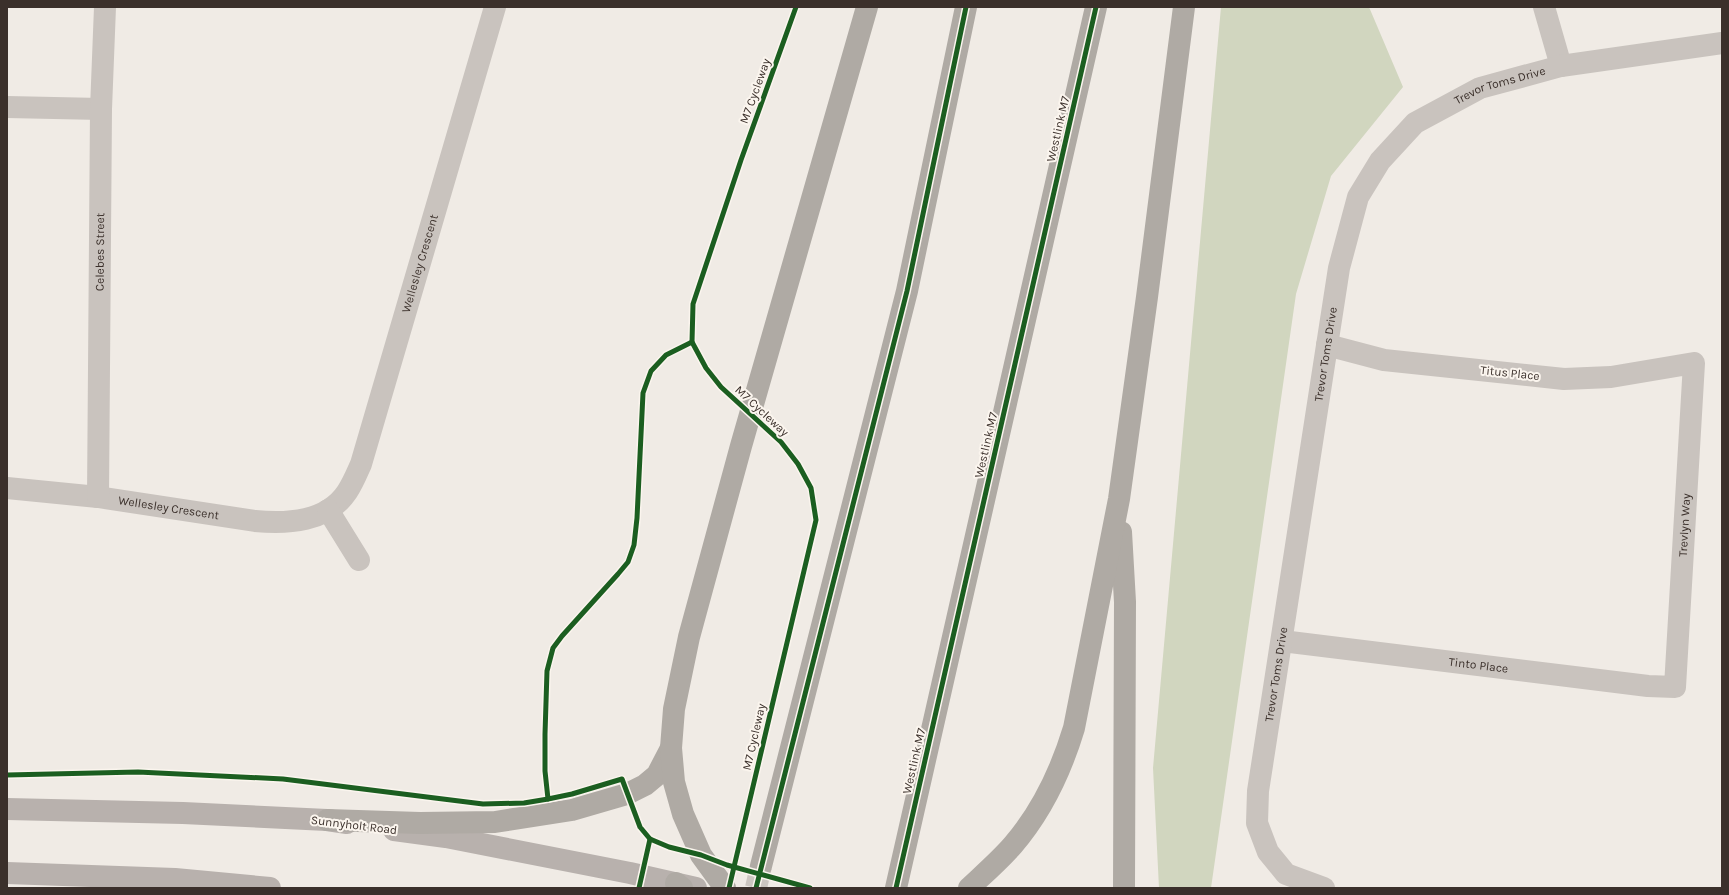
<svg xmlns="http://www.w3.org/2000/svg" width="1729" height="895" font-family="Karla,sans-serif">
<rect width="100%" height="100%" fill="#f0ebe5"/>
<path fill="#d1d6bf" d="M1221,7H1369L1403,87L1331,176L1296,294L1211,888H1159L1153,768Z"/>
<g fill="none" stroke-linecap="round" stroke-linejoin="round">
<path stroke="#ccc6c0" stroke-width="22" stroke-dasharray="22 11" stroke-linecap="butt" d="M756,888L761,866"/>
<g stroke="#c9c3be" stroke-width="22">
<path d="M1544,7L1561,66"/>
<path d="M7,107L101,109"/>
<path id="s1" d="M7,488L98,497L255,521C288,524 327,522 347,492C353,483 357,473 361,464L495,7"/>
<path id="s2" d="M98,497L101,109L105,7"/>
<path d="M328,510L359,560"/>
<path id="s3" d="M1282,641L1648,686L1675,687L1694,363L1611,377L1564,379L1384,360L1327,345"/>
<path id="s4" d="M1324,888L1286,874L1268,852L1257,823L1258,791L1339,268L1358,197L1380,161L1415,123L1480,88L1561,66L1722,43"/>
</g>
<g stroke="#b8b1ad" stroke-width="22">
<path d="M7,809L183,813L327,820L347,823"/>
<path d="M394,830L446,837L630,873L696,888"/>
<path d="M7,873L175,879L270,888"/>
</g>
<g stroke="#afaaa4" stroke-width="22">
<path d="M1121,532L1125,602L1124,888"/>
<path d="M327,820L420,823L495,822L572,810L627,794L645,785L657,775L671,748"/>
<path d="M761,866L907,291L966,7"/>
<path d="M676,883L682,888"/>
<path d="M725,888L701,855L683,814L674,782L671,748L674,709L689,637L741,446L867,7"/>
<path d="M896,888L1096,7"/>
<path d="M969,888C984,874 1000,860 1013,845C1043,810 1061,771 1074,728L1119,499L1147,297L1184,7"/>
</g>
<g stroke="#fbf5ee" stroke-width="8">
<g id="cycleway">
<path d="M7,775L138,772L283,779L483,804L524,803L548,799L572,794L622,779L640,827L650,839L669,847L701,855L727,865L810,888"/>
<path d="M548,799L545,771V734L547,671L553,648L562,636L618,574L628,562L634,545L637,518L643,393L651,371L666,355L692,342"/>
<path d="M639,888L650,839"/>
<path d="M729,888L816,520L811,488L798,464L781,442L721,387L706,368L692,342L693,304L741,160L796,7"/>
<path d="M756,888L907,291L966,7"/>
<path d="M896,888L1096,7"/>
</g>
</g>
<use href="#cycleway" stroke="#1b5e20" stroke-width="5"/>
</g>
<g text-anchor="middle" dominant-baseline="central" stroke-width="4" stroke-linejoin="round" paint-order="stroke">
<g font-size="12" fill="#3b302b" stroke="#fbf5ee">
<text stroke="none"><textPath href="#s4" startOffset="922">Trevor Toms Drive</textPath></text>
<text transform="translate(755 91) rotate(-70)">M7 Cycleway</text>
<text transform="translate(1058 129) rotate(-77)">Westlink M7</text>
<text stroke="none"><textPath href="#s2" startOffset="245">Celebes Street</textPath></text>
<text stroke="none"><textPath href="#s1" startOffset="592">Wellesley Crescent</textPath></text>
<text stroke="none"><textPath href="#s4" startOffset="574">Trevor Toms Drive</textPath></text>
<text transform="translate(1510 373) rotate(6)">Titus Place</text>
<text transform="translate(762 411) rotate(43)">M7 Cycleway</text>
<text transform="translate(986 445) rotate(-77)">Westlink M7</text>
<text stroke="none"><textPath href="#s1" startOffset="163">Wellesley Crescent</textPath></text>
<text stroke="none"><textPath href="#s3" startOffset="558">Trevlyn Way</textPath></text>
<text stroke="none"><textPath href="#s3" startOffset="198">Tinto Place</textPath></text>
<text stroke="none"><textPath href="#s4" startOffset="250">Trevor Toms Drive</textPath></text>
<text transform="translate(754 737) rotate(-77)">M7 Cycleway</text>
<text transform="translate(914 761) rotate(-77)">Westlink M7</text>
<text transform="translate(354 825) rotate(7)">Sunnyholt Road</text>
</g>
</g>
<rect width="1729" height="895" fill="none" stroke="#3b302b" stroke-width="16"/>
</svg>
